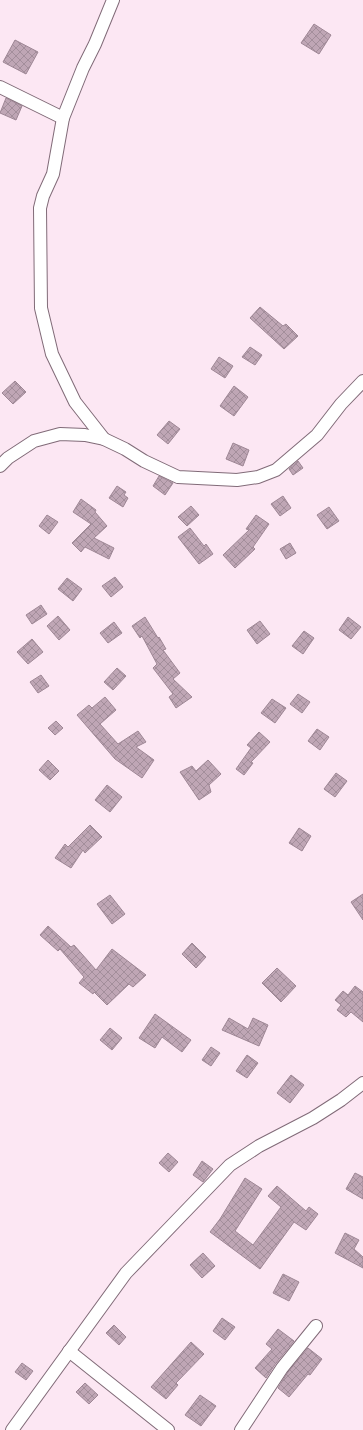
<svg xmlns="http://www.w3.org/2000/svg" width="363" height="1430" font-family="'Fira Sans',sans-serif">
<defs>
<pattern id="building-cross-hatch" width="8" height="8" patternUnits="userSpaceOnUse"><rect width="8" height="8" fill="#bfa6b5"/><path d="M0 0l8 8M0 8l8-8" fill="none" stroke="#a38e9b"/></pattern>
</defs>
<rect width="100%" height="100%" fill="#fce7f3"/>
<g fill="url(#building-cross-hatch)" stroke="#9e8795">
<path d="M314,24L331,35L319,54L301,43Z"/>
<path d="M15,40L38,52L26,74L3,62Z"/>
<path d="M6,98L22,106L16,120L0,113Z"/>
<path d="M260,307L283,326L286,324L298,336L284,349L250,318Z"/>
<path d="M250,347L262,355L255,365L242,357Z"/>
<path d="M219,357L233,366L225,378L211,369Z"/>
<path d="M15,381L26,392L13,404L2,393Z"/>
<path d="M234,386L248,397L234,416L220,406Z"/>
<path d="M169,421L180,429L168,444L157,435Z"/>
<path d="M233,443L249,450L243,466L226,459Z"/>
<path d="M298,461L303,468L293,475L289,469Z"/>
<path d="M159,476L173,483L165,495L153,486Z"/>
<path d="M117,486L126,492L124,495L128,498L123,507L109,498Z"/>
<path d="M283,496L291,508L280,516L271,504Z"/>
<path d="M81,499L96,510L95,512L107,526L94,538L114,548L109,559L85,547L81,552L72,543L91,524L73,512Z"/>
<path d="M191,506L199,515L187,526L178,517Z"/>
<path d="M329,507L339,521L327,529L317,515Z"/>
<path d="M47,515L58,522L49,534L39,526Z"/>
<path d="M256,515L269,524L253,547L255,549L235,568L223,555L249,530L246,529Z"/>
<path d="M190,528L204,546L206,544L213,554L199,564L178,537Z"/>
<path d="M290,543L296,553L286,559L280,549Z"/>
<path d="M115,577L123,587L111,597L102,586Z"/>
<path d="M67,578L82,589L73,601L58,589Z"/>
<path d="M41,605L47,614L32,624L26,615Z"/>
<path d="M58,616L70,630L59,640L47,626Z"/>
<path d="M145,617L158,638L159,637L166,649L163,650L180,673L173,679L192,697L176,708L169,697L173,694L153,668L157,664L142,636L140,638L132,626Z"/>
<path d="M348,617L361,627L351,639L339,630Z"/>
<path d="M260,621L270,634L257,644L247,630Z"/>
<path d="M114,622L122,633L108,643L100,633Z"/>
<path d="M304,631L314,638L303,654L292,646Z"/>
<path d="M32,639L43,652L28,664L17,652Z"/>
<path d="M117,668L126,676L113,690L104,682Z"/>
<path d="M41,675L49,686L38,693L30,682Z"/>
<path d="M298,694L310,702L302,713L290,704Z"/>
<path d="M105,697L116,710L100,724L118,744L138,731L146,742L136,747L154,760L142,778L115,759L77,715L89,705L92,708Z"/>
<path d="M272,699L286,708L275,723L261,713Z"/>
<path d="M56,721L63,728L55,735L48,728Z"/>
<path d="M317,729L329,737L320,750L308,741Z"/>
<path d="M259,732L270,742L251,762L253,763L244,775L236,769L251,748L247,745Z"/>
<path d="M48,760L59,771L50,780L39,770Z"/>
<path d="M208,760L221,774L209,785L211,792L199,800L180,772L192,766L196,771Z"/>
<path d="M336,773L347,781L335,797L324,789Z"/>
<path d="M107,785L122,797L110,812L95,800Z"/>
<path d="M90,825L102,837L85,853L83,850L71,868L55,858L65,844L68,847Z"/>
<path d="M299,828L311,836L302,851L289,843Z"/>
<path d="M363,894V920L351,902Z"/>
<path d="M110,895L125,914L112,924L97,904Z"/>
<path d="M48,926L71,947L74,945L96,970L112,949L146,975L133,987L129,984L107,1005L94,992L93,994L79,983L84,977L60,949L58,951L40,935Z"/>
<path d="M192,943L206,957L196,968L182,954Z"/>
<path d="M277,968L296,986L281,1002L262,983Z"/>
<path d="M355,986L363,992V1022L351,1012L346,1017L337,1010L341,1005L335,1000L343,991L348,995Z"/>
<path d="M155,1014L191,1040L182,1052L162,1037L155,1048L139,1038Z"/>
<path d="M229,1018L248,1029L253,1018L268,1025L259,1046L222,1030Z"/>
<path d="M110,1028L122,1038L112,1050L100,1040Z"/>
<path d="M211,1047L220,1053L211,1066L202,1060Z"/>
<path d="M247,1055L258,1063L247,1078L236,1071Z"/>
<path d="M291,1075L304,1085L290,1103L277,1093Z"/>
<path d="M168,1153L178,1162L169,1172L159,1163Z"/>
<path d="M202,1161L213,1169L203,1182L193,1175Z"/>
<path d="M355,1173L363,1177V1199L346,1189Z"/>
<path d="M245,1178L262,1189L235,1231L253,1245L281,1207L268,1196L277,1186L306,1211L309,1207L318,1214L306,1230L294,1222L260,1269L210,1232L220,1219Z"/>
<path d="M345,1233L359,1240L354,1249L363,1257V1268L335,1253Z"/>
<path d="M203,1253L215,1266L202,1278L190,1265Z"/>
<path d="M283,1274L299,1282L289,1301L273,1293Z"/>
<path d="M222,1318L235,1327L225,1340L213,1331Z"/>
<path d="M114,1325L126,1337L119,1345L106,1333Z"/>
<path d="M278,1329L294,1341L276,1363L266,1378L255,1368L272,1349L266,1344Z"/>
<path d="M191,1342L204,1354L176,1383L178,1385L166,1399L151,1387Z"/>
<path d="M308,1348L322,1359L310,1375L308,1374L289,1397L278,1388L288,1372Z"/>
<path d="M22,1363L33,1371L26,1380L15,1372Z"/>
<path d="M85,1383L98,1395L89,1404L76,1392Z"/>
<path d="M200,1395L216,1406L201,1426L185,1415Z"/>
</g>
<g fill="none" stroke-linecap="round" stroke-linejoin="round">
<g stroke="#816b78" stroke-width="14">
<g id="minor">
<path d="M0,87L63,118"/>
<path d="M104,439L75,402L52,354L41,308L40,208L43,196L53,174L63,118L83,68L95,44L113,0"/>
<path d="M0,466L8,458L34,441L60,434L85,435L104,439L125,449L144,461L178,477L237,480L258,477L276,470L317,435L341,404L363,381"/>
<path d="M69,1351L168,1430"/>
<path d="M12,1430L126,1273L230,1165L259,1146L313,1118L341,1100L363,1083"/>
<path d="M241,1430L282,1368L316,1326"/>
</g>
</g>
<use href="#minor" stroke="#fff" stroke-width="12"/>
</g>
</svg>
